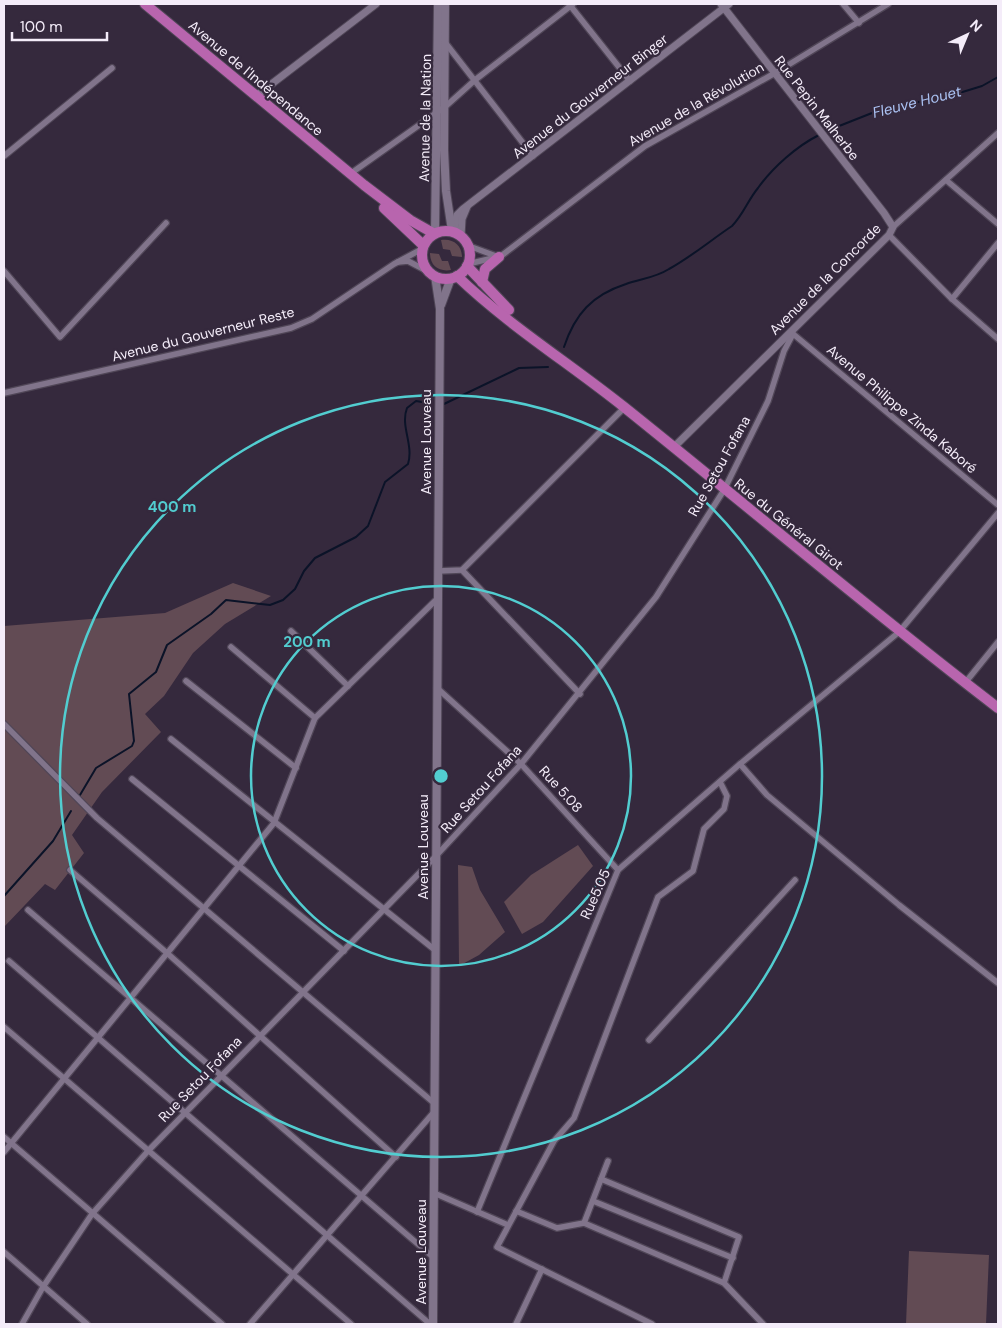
<svg xmlns="http://www.w3.org/2000/svg" width="1002" height="1328" font-family="'DM Sans',sans-serif">
<rect width="100%" height="100%" fill="#35293d"/>
<g fill="#624b54">
<path d="M441,240C453,238 462,245 462,257L452,256L450,250L443,249Z"/>
<path d="M430,253L439,254L442,261H448L451,270C439,272 430,266 430,253Z"/>
<path d="M233,583L271,596L225,624L193,653L164,696L145,714L161,732L102,792L72,835L84,853L55,890L45,884L4,927V626L165,613Z"/>
<path d="M578,845L593,866L543,922L522,934L504,902L531,875Z"/>
<path d="M458,865L472,867L480,890L505,932L479,955L459,966Z"/>
<path d="M909,1251L989,1255L986,1324H906Z"/>
</g>
<g fill="none" stroke-linecap="round" stroke-linejoin="round">
<g stroke="#0b1328" stroke-width="2">
<path d="M824,132L877,111L956,94L982,86L998,77"/>
<path d="M564,347C575,314 592,295 626,284C640,279 655,278 669,269C691,257 711,240 732,226C743,215 748,200 758,188C773,167 797,146 819,135"/>
<path d="M444,404L519,368L548,367"/>
<path d="M998,476V475"/>
<path d="M80,795L96,768L132,746L134,741L129,694L156,672L167,645L211,614L226,600L270,605L283,600L295,589L304,571L315,558L356,537L368,526L385,482L408,464C414,445 400,426 407,408L416,401L428,403"/>
<path d="M4,896L53,841L71,811"/>
</g>
<g stroke="#504657" stroke-width="8">
<g id="minor">
<path d="M569,4L630,81"/>
<path d="M843,4L859,23"/>
<path d="M444,41L533,156"/>
<path d="M4,156L112,68"/>
<path d="M350,174L446,106L475,80L573,4"/>
<path d="M946,180L998,224"/>
<path d="M893,227L998,133"/>
<path d="M889,235L952,299L998,339"/>
<path d="M469,246L496,256"/>
<path d="M398,262L408,261L427,271"/>
<path d="M468,264L501,256L645,146L775,73L888,4"/>
<path d="M4,271L60,337L166,223"/>
<path d="M952,299L998,243"/>
<path d="M792,333L998,505"/>
<path d="M4,393L291,328L312,319L394,264L422,249"/>
<path d="M462,570L580,694"/>
<path d="M438,571L462,570L625,407"/>
<path d="M291,631L348,686"/>
<path d="M231,647L315,718"/>
<path d="M186,681L296,768"/>
<path d="M965,683L998,642"/>
<path d="M437,688L521,764L618,870"/>
<path d="M4,724L97,818L434,1103"/>
<path d="M171,739L435,950"/>
<path d="M740,764L767,795L899,905L998,983"/>
<path d="M132,779L344,951"/>
<path d="M70,870L167,953L396,1157"/>
<path d="M28,910L433,1257"/>
<path d="M9,961L430,1324"/>
<path d="M4,1027L351,1324"/>
<path d="M649,1040L795,880"/>
<path d="M4,1137L222,1324"/>
<path d="M4,1152L274,823L315,718L438,598"/>
<path d="M601,1179L739,1237L724,1283"/>
<path d="M434,1193L508,1225"/>
<path d="M593,1201L733,1258"/>
<path d="M516,1211L557,1228L584,1223L724,1283L763,1324"/>
<path d="M477,1212L618,870L740,764L899,632L998,513"/>
<path d="M584,1223L608,1161"/>
<path d="M4,1252L87,1324"/>
<path d="M22,1324L43,1287L92,1214L148,1151L435,857L521,764L656,597L724,490L768,401L784,351L793,334"/>
<path d="M250,1324L434,1112"/>
<path d="M516,1324L542,1269"/>
<path d="M652,1324L497,1247L554,1141L574,1118L658,897L693,871L704,829L724,809L727,796L720,782"/>
</g>
</g>
<g stroke="#504657" stroke-width="9">
<g id="tertiary">
<path d="M256,96L376,4"/>
<path d="M454,231L457,215L463,209L729,4"/>
<path d="M461,236L462,219L467,207"/>
<path d="M673,448L889,235L893,227L884,213L721,4"/>
</g>
</g>
<g stroke="#504657" stroke-width="10">
<g id="secondary">
<path d="M445,4L444,150L446,191L452,231"/>
<path d="M435,233L438,4"/>
<path d="M441,305L451,278"/>
<path d="M433,1324L440,309L435,276"/>
</g>
</g>
<g stroke="#504657" stroke-width="12">
<g id="trunk">
<path d="M145,4L364,185L410,220L433,233"/>
<path d="M384,208L423,245"/>
<circle cx="446" cy="255" r="24"/>
<path d="M467,266L509,310"/>
<path d="M457,276C508,325 569,363 624,407C749,507 871,611 998,708"/>
<path d="M482,282L485,269L499,257"/>
</g>
</g>
<use href="#minor" stroke="#81748b" stroke-width="5.5"/>
<use href="#tertiary" stroke="#81748b" stroke-width="7"/>
<use href="#secondary" stroke="#81748b" stroke-width="8"/>
<use href="#trunk" stroke="#b865ae" stroke-width="10"/>
</g>
<g fill="none" stroke="#52cdd0" stroke-width="2.5">
<circle cx="441" cy="776" r="190"/>
<circle cx="441" cy="776" r="381"/>
</g>
<g text-anchor="middle" dominant-baseline="central" stroke-width="4.5" stroke-linejoin="round" paint-order="stroke">
<g font-size="14" fill="#f4ecf9" stroke="#35293d">
<text transform="translate(256 78) rotate(40)">Avenue de l'Indépendance</text>
<text transform="translate(590 96) rotate(-38)">Avenue du Gouverneur Binger</text>
<text transform="translate(696 104) rotate(-30)">Avenue de la Révolution</text>
<text transform="translate(817 108) rotate(52)">Rue Pepin Malherbe</text>
<text transform="translate(425 118) rotate(-89)">Avenue de la Nation</text>
<text transform="translate(825 279) rotate(-45)">Avenue de la Concorde</text>
<text transform="translate(203 334) rotate(-14)">Avenue du Gouverneur Reste</text>
<text transform="translate(902 409) rotate(40)">Avenue Philippe Zinda Kaboré</text>
<text transform="translate(426 442) rotate(-90)">Avenue Louveau</text>
<text transform="translate(719 466) rotate(-61)">Rue Setou Fofana</text>
<text transform="translate(789 524) rotate(39)">Rue du Général Girot</text>
<text transform="translate(481 789) rotate(-48)">Rue Setou Fofana</text>
<text transform="translate(561 789) rotate(48)">Rue 5.08</text>
<text transform="translate(423 847) rotate(-90)">Avenue Louveau</text>
<text transform="translate(595 894) rotate(-66)">Rue5.05</text>
<text transform="translate(200 1079) rotate(-46)">Rue Setou Fofana</text>
<text transform="translate(421 1252) rotate(-90)">Avenue Louveau</text>
</g>
<g font-size="15" font-style="italic" fill="#abc2f3" stroke="#35293d">
<text transform="translate(917 102) rotate(-14)">Fleuve Houet</text>
</g>
</g>
<circle cx="441" cy="776" r="8" fill="#52cdd0" stroke="#35293d" stroke-width="2.5"/>
<g font-size="15" text-anchor="middle" font-weight="bold" fill="#52cdd0" stroke="#35293d" stroke-width="4.5" stroke-linejoin="round" paint-order="stroke">
<text x="172" y="512">400 m</text>
<text x="307" y="647">200 m</text>
</g>
<rect width="1002" height="1328" fill="none" stroke="#f4ecf9" stroke-width="10"/>
<g transform="translate(967 35) rotate(44)" stroke="#35293d" stroke-width="4" paint-order="stroke">
<path d="M0-4L9 19L0 12L-9 19Z" fill="#f4ecf9"/>
<text y="-8" font-size="14" font-weight="bold" text-anchor="middle" fill="#f4ecf9">N</text>
</g>
<path d="M12 32v8h95v-8" fill="none" stroke="#f4ecf9" stroke-width="2.5"/>
<text x="20" y="32" font-size="15" fill="#f4ecf9" stroke="#35293d" stroke-width="4" paint-order="stroke">100 m</text>
</svg>
